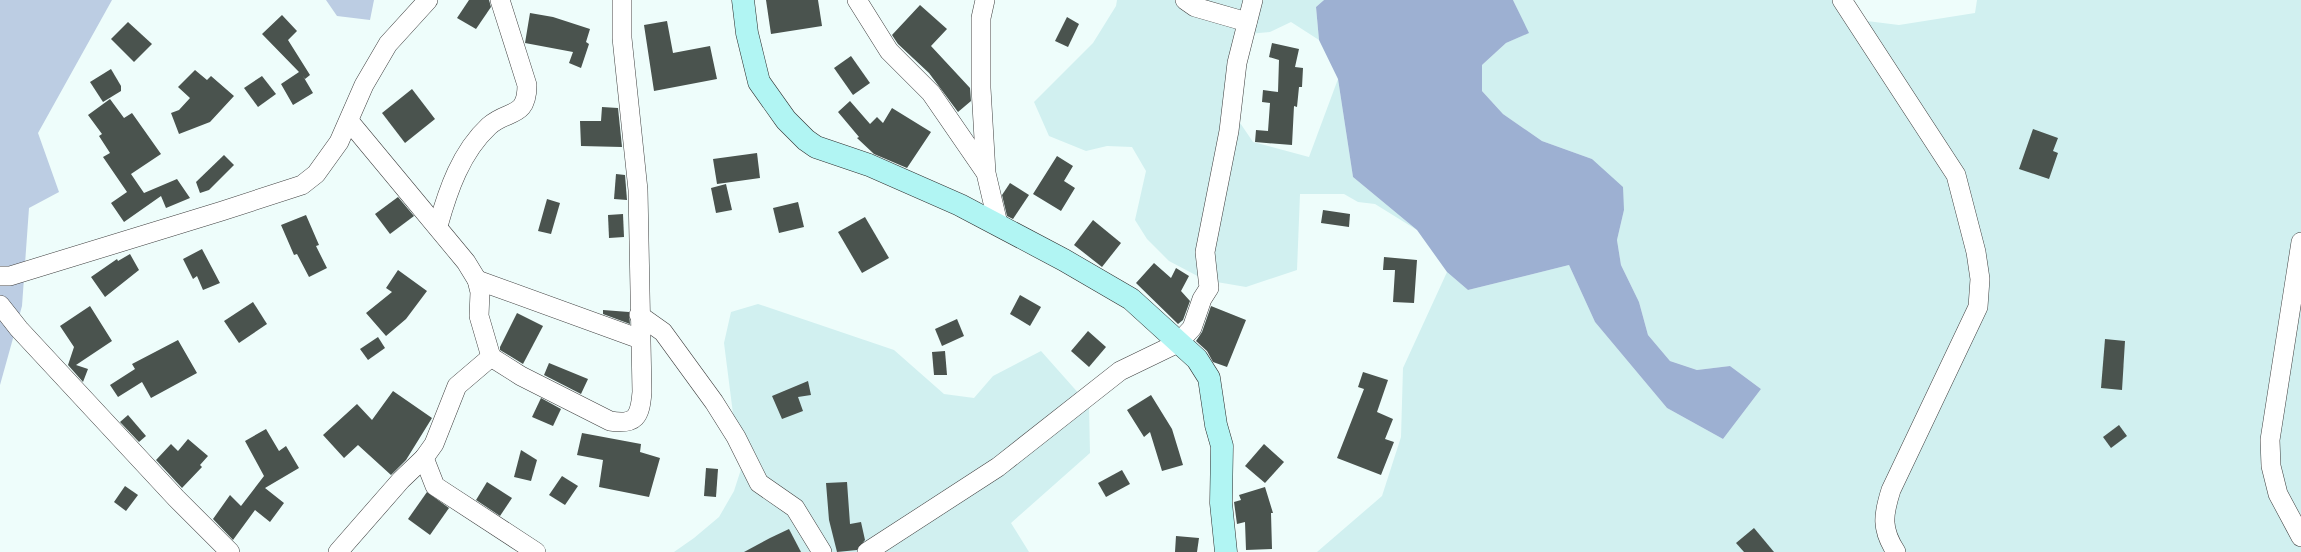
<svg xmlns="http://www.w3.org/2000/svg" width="2301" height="552" font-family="'Roboto Serif',serif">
<rect width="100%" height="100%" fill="#eefdfb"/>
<g fill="#d1f0f0">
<path d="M1117,0H1324L1316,7L1319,40L1291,22L1270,32L1237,35L1232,111L1253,142L1309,157L1338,79L1353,177L1417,230L1375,204L1358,202L1344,194H1300L1297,270L1246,287L1205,280L1169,261L1147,239L1135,220L1146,171L1132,147L1107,146L1086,151L1049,136L1034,102L1093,43L1116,6Z"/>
<path d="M1513,0H1836L1851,19L1899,25L1975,13L1977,0H2301V552H1317L1382,496L1401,437L1403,368L1447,272L1468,290L1569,265L1595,322L1667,408L1723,439L1761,389L1730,366L1697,370L1670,361L1648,335L1639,302L1621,265L1617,240L1624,210L1592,159L1542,141L1503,114L1482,91V65L1506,43L1528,33Z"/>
<path d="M758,304L894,350L944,394L974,398L993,376L1041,351L1089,405L1090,453L1011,523L1029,552H674L694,538L719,517L734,491L743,463L736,437L724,343L731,312Z"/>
</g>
<g fill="#bccde3">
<path d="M0,0H112L38,133L59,192L29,208L22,306L0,385Z"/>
<path d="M326,0H374L370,20L337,16Z"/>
</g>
<path fill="#9db0d2" d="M1324,0H1513L1529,33L1506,43L1482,65V91L1503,114L1542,141L1592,159L1623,187L1624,210L1617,240L1621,265L1639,302L1648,335L1670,361L1697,370L1730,366L1761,389L1723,439L1667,408L1595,322L1569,265L1468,290L1447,272L1417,230L1353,177L1338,79L1319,40L1316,7Z"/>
<g fill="#4a534e">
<path d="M469,0H489L491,7L476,29L457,18Z"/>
<path d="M766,0H818L822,26L771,34Z"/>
<path d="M920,5L947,29L931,46L970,88L971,101L958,112L929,73L898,44L892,35Z"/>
<path d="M530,13L553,17L590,29L586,42L589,44L581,68L569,63L573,52L525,43Z"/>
<path d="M282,15L297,31L288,40L310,75L305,79L303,76L313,93L293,105L281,84L299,72L262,34Z"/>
<path d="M1067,17L1079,24L1068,47L1055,41Z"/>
<path d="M667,21L673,53L710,46L717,79L654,91L644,25Z"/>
<path d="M128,22L152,44L134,62L111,39Z"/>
<path d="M1272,43L1299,49L1295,67L1303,68L1302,87H1299L1297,107L1294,106L1292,145L1255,142L1256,130L1268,131L1270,103L1262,102L1263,90L1278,92L1279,60L1269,57Z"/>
<path d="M851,56L870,83L853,95L834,68Z"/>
<path d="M111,69L121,86V91L103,102L90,82Z"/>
<path d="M195,70L207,80L211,76L234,96L210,122L179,134L171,113L179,110L190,98L178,87Z"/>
<path d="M262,76L276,94L258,107L244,88Z"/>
<path d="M412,89L435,119L405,143L382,113Z"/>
<path d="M110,99L124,118L132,113L161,154L131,174L144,193L177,179L190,198L166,208L161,196L124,222L111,203L127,192L103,157L110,153L99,136L102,134L88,115Z"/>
<path d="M850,101L870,124L877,117L883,123L892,108L931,132L907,168L874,154L857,138L859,137L838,112Z"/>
<path d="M602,107L618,108L622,147L581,146L580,121H601Z"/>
<path d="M2033,129L2058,138L2053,151L2058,153L2049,179L2019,169Z"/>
<path d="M757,153L760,178L717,184L713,159Z"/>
<path d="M224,155L234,165L209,190L200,193L196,182Z"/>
<path d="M1057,156L1073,166L1064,181L1075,188L1061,211L1033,194Z"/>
<path d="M616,174L625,175L627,200L614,199Z"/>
<path d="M1010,183L1029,195L1013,219L1007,216L1002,195Z"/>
<path d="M726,184L732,210L716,213L711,188Z"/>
<path d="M398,197L414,216L390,234L375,214Z"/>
<path d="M547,199L560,203L551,234L538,231Z"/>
<path d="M798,202L804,227L779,233L773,208Z"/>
<path d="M1323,210L1350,214L1349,227L1321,223Z"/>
<path d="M623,214L624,237L609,238L608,215Z"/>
<path d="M306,215L319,245L316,246L327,268L309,277L297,254L294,255L281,225Z"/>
<path d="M865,217L889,258L862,273L838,232Z"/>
<path d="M1093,220L1121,243L1102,267L1074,245Z"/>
<path d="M202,249L220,283L203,290L197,276L193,279L183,259Z"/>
<path d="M130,254L139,270L105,297L91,277L117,259L118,261Z"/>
<path d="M1384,257L1417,260L1414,303L1393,302L1395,270H1383Z"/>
<path d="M1154,263L1171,278L1176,268L1189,276L1181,291L1190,301L1183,320L1178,324L1136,283Z"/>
<path d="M398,270L427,291L406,319L386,336L366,313L392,292L386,288Z"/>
<path d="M1020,295L1041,307L1030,326L1010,314Z"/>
<path d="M253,302L267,324L239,343L224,321Z"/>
<path d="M90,306L112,341L76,365L88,369L83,382L68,365L74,347L60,326Z"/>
<path d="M1211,306L1246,320L1227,367L1213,362L1207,351L1196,341L1202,332Z"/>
<path d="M603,310L629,312L630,324L603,314Z"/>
<path d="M517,313L543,326L523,364L500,350V347Z"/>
<path d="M957,319L964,336L942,346L935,329Z"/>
<path d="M1088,331L1106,347L1089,367L1071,351Z"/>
<path d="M378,337L385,348L368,360L360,349Z"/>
<path d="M2105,339L2125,341L2122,390L2101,388Z"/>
<path d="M178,340L197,373L151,398L142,382L118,397L110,385L135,369L132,364Z"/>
<path d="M945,351L947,375H934L932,352Z"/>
<path d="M549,363L588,379L581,394L544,375Z"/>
<path d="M1363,372L1388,380L1377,412L1393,419L1385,439L1394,442L1381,475L1337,458L1364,389L1358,387Z"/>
<path d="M808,381L811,395L798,397L803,411L782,419L772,396Z"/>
<path d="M393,391L432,418L406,460L391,475L358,445L344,458L323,435L357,404L372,420Z"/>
<path d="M1151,395L1172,429L1183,465L1162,471L1150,432L1144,437L1127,410Z"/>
<path d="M541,398L561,409L553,426L532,417Z"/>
<path d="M128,415L146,436L139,442L120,422Z"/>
<path d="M2119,425L2127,436L2111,448L2103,437Z"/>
<path d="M266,429L279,451L286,446L299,468L265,488L284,503L270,522L255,510L233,540L213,519L230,495L241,506L264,476L245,441Z"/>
<path d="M582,433L641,444L640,452L660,458L649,497L599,487L603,460L577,455Z"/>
<path d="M188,439L208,456L200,465L202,467L182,488L156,460L171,444L178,451Z"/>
<path d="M1264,444L1284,462L1265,483L1245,466Z"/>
<path d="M521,450L537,460L531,481L514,477Z"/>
<path d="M706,468L718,469L716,497L704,496Z"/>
<path d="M1122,470L1130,484L1106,497L1098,483Z"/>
<path d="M562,476L578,486L565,505L549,495Z"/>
<path d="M487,482L512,498L500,516L476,500Z"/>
<path d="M847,482L850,524L861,522L865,540L857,550L837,552L829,520L826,483Z"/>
<path d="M125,486L138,495L126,511L114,502Z"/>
<path d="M1265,487L1273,513H1271L1272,549L1246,550L1245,522L1237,524L1234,502L1241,500L1239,495Z"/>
<path d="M427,492L449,508L430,535L408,519Z"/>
<path d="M1754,528L1774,552H1744L1736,543Z"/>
<path d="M789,529L801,552H744L770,538Z"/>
<path d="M1176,536L1199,538L1197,552H1175Z"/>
</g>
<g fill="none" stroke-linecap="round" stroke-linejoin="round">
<g stroke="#3f3f3f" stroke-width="20">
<g id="minor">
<path d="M857,0L889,51L931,93L984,170"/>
<path d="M985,0L981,18V88L986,173L998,224"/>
<path d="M1185,0L1195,7L1247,22"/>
<path d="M1842,0L1956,175L1976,252L1980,279L1978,307L1891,490C1883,515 1881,529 1896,552"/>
<path d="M349,121L466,262L477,280L480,292L479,316L491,357L521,376L610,421C636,425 640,417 642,392L638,190L622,38V0"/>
<path d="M438,226C448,190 461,152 489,126C508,109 527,119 527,85L500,0"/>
<path d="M2301,242L2270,440L2271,466L2278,494L2301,537"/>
<path d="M0,276H10L222,211L302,185L316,174L339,142L364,85L388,44L428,0"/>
<path d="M477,280L640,339"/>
<path d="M0,305L19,329L176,498L230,552"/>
<path d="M639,315L663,332L714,402L736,437L759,483L795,508L822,552"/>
<path d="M424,458L435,486L536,552"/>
<path d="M338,552L401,480L424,458L434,444L457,386L491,357"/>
<path d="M867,552L998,467L1120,371L1178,343L1192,328L1202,299L1209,288L1205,252L1229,131L1237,63L1253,0"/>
</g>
</g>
<g stroke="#2e2e2e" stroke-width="23">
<path id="secondary" d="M743,0L747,33L759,82L786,120L806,140L816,147L869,165L960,205L1064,260L1131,299L1197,359L1209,378L1216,425L1222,446L1221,503L1226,552"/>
</g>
<use href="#minor" stroke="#fff" stroke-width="19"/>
<use href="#secondary" stroke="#b1f5f3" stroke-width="22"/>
</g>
</svg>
